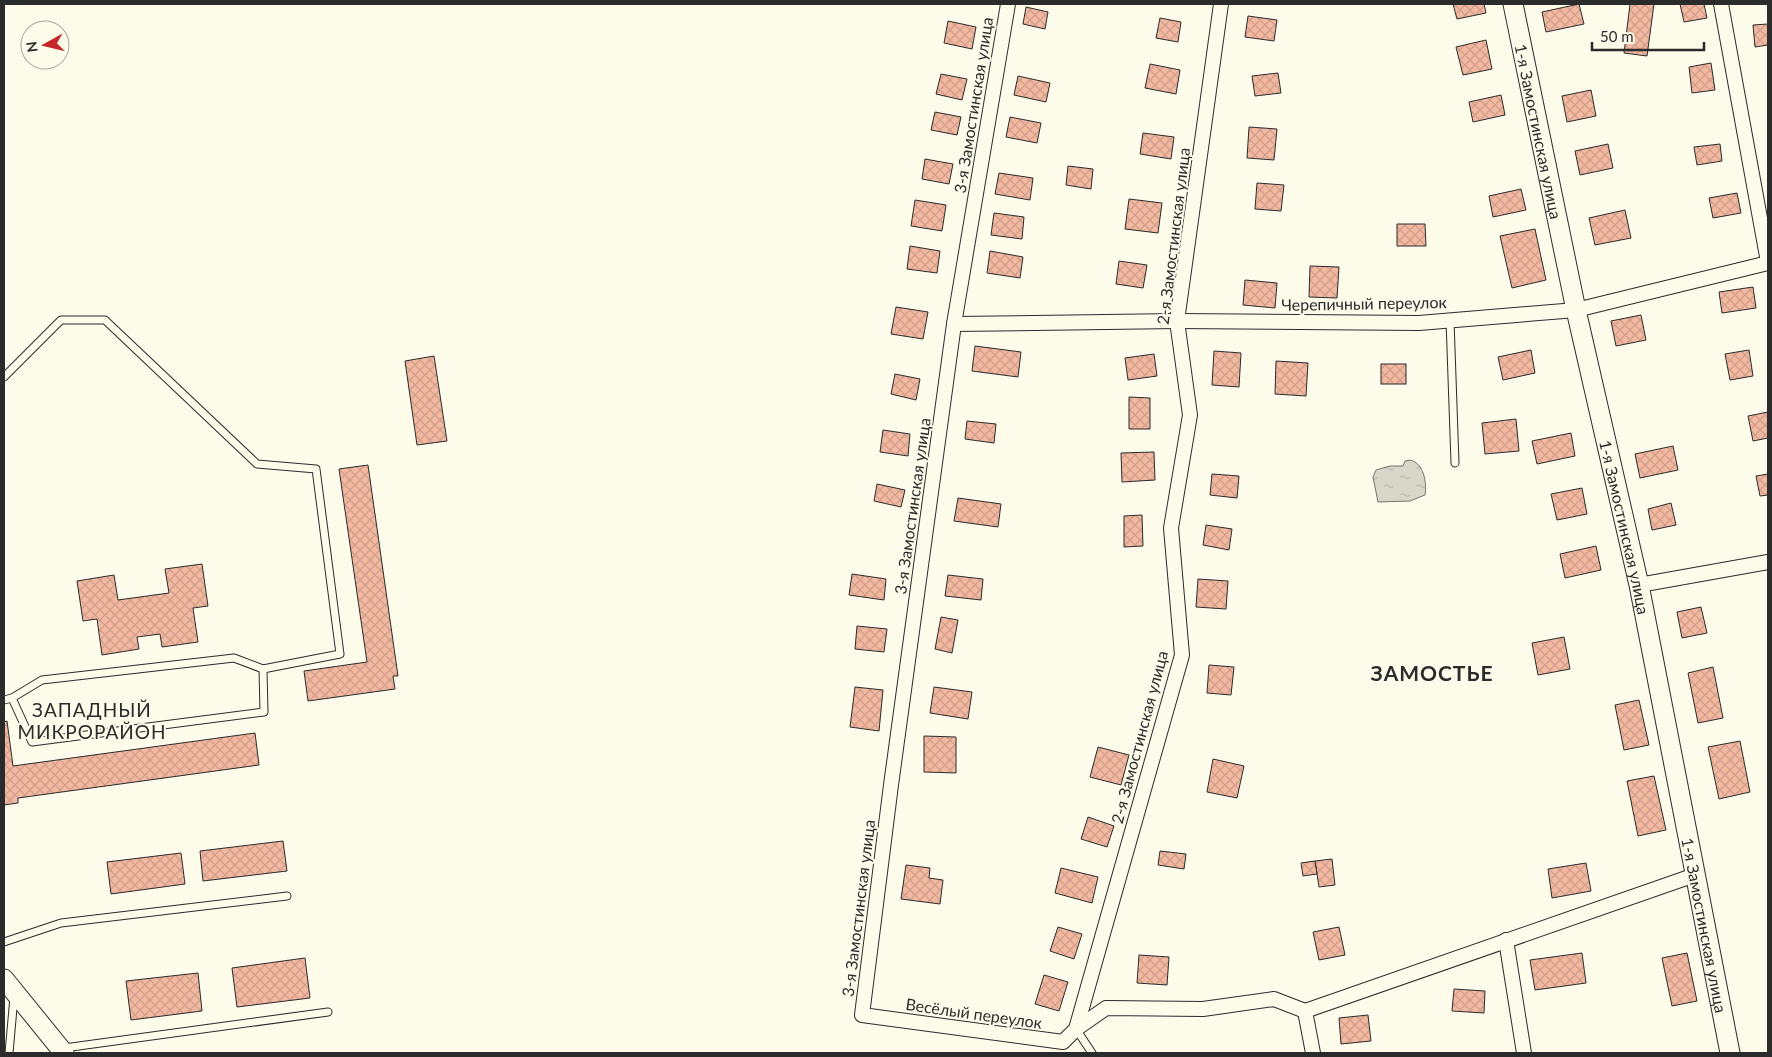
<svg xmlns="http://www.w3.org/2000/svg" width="1772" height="1057" font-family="Lato,sans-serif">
<defs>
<pattern id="water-ripples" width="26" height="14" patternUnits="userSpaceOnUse" patternTransform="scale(1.25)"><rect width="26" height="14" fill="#d8d7c9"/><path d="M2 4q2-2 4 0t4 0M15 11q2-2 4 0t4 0" fill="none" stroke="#bab9ad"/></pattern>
<pattern id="building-cross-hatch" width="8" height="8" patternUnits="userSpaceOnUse" patternTransform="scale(1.25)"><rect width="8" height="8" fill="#f2b8a0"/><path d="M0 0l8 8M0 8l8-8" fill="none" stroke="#d09e8a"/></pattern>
</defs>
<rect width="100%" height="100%" fill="#fdfbea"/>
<path fill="url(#water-ripples)" stroke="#74746e" d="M1410,460C1424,463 1427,483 1425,495L1410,501L1378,502L1373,477L1376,470L1390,466H1403L1405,461Z"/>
<g fill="url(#building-cross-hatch)" stroke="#2b2b2b">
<path d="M1453,4H1484L1486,13L1457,19Z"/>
<path d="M1579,4L1584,24L1546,32L1542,12Z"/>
<path d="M1630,4H1654L1647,56L1624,53Z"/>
<path d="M1680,4H1704L1707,18L1684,22Z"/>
<path d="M1026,7L1048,12L1045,29L1023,24Z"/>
<path d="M1248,16L1277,20L1274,41L1245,37Z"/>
<path d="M1160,18L1181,22L1178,42L1156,38Z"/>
<path d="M948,21L976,27L972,49L944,43Z"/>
<path d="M1768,24V45L1755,47L1753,25Z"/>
<path d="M1486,40L1492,69L1463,75L1456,47Z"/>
<path d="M1711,63L1715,90L1692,93L1689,67Z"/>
<path d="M1150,64L1180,70L1176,94L1145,88Z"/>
<path d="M1278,73L1281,93L1255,96L1252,76Z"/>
<path d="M941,74L967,79L962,100L936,94Z"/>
<path d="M1018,76L1050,83L1046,102L1014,95Z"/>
<path d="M1591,90L1596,116L1567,122L1562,96Z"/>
<path d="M1501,95L1505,115L1473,122L1469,102Z"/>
<path d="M935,112L961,117L957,135L931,130Z"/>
<path d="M1010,117L1041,123L1037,143L1006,137Z"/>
<path d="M1249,127L1277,129L1274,160L1247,158Z"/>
<path d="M1143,133L1174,137L1171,159L1140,154Z"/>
<path d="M1608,144L1613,168L1580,175L1575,151Z"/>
<path d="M1720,144L1722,161L1697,165L1694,147Z"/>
<path d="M925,159L953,164L949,184L922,179Z"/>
<path d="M1068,166L1093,169L1091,189L1066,185Z"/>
<path d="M999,173L1033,178L1030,200L995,194Z"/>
<path d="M1257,183L1284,185L1281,211L1255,209Z"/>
<path d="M1521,189L1526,210L1493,217L1489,196Z"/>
<path d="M1737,193L1741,213L1713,218L1709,198Z"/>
<path d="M1129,199L1162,203L1158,233L1125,229Z"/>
<path d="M915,200L946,205L942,231L911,226Z"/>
<path d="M1625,210L1631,238L1595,245L1589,218Z"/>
<path d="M994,213L1024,217L1022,239L991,235Z"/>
<path d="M1397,224H1425L1426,246H1397Z"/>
<path d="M1535,229L1546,280L1512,288L1500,236Z"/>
<path d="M910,246L940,251L937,273L907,269Z"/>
<path d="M990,251L1023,257L1020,278L987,273Z"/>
<path d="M1119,261L1147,265L1143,288L1116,284Z"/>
<path d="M1310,266L1339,267L1337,298L1309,297Z"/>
<path d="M1245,280L1277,283L1275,308L1243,305Z"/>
<path d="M1753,287L1756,308L1722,313L1719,292Z"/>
<path d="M896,307L928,312L923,339L891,334Z"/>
<path d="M1641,315L1646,340L1616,346L1611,321Z"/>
<path d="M975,346L1021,352L1018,377L972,371Z"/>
<path d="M1531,350L1535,373L1503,380L1498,357Z"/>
<path d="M1749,350L1753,376L1730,380L1725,354Z"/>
<path d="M1214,351L1241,353L1239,387L1212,385Z"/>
<path d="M1154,354L1157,376L1128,380L1125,358Z"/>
<path d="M434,356L447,441L417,445L405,361Z"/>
<path d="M1276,361L1308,363L1306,396L1275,394Z"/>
<rect x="1381" y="364" width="25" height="20"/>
<path d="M895,374L920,379L916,400L891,394Z"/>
<path d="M1129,397L1150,398V429H1129Z"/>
<path d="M1768,412V438L1753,441L1748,416Z"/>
<path d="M1516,419L1519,451L1485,454L1482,423Z"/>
<path d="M967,421L996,424L994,443L965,439Z"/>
<path d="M883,430L910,434L908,456L880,452Z"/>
<path d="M1571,433L1575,456L1537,464L1532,441Z"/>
<path d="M1673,446L1678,470L1640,478L1635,454Z"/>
<path d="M1154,452L1155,480L1122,482L1121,453Z"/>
<path d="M368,465L398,676H393L395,689L308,701L304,671L367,662L339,469Z"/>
<path d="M1212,474L1239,476L1237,498L1210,495Z"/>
<path d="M1768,474V495L1760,496L1756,476Z"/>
<path d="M877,484L905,490L901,507L874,501Z"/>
<path d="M1582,488L1587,514L1557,520L1551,494Z"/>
<path d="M958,498L1001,504L998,527L954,521Z"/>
<path d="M1671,503L1676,525L1652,530L1648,509Z"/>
<path d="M1142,515L1143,546L1124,547V516Z"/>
<path d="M1206,525L1232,529L1229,550L1203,545Z"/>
<path d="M1596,546L1601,570L1565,578L1560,554Z"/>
<path d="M202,564L208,606L193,608L198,642L162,647L160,634L137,637L139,649L102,655L97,619L83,621L77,581L114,575L118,600L169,593L165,569Z"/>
<path d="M852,574L886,579L884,600L849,595Z"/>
<path d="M948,575L983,579L981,600L945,596Z"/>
<path d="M1198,579L1228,581L1226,609L1196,607Z"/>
<path d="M1701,607L1707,633L1682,638L1677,612Z"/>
<path d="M941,617L958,620L952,653L935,649Z"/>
<path d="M857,626L887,629L884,652L855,649Z"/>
<path d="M1564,637L1570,669L1538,675L1532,643Z"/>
<path d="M1209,665L1234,667L1231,695L1207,693Z"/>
<path d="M1713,667L1723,718L1698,723L1688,673Z"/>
<path d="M855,687L883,690L879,731L850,727Z"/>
<path d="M934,687L972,692L968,719L930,713Z"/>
<path d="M1639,700L1649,745L1624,750L1615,705Z"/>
<path d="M7,721L13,766L255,733L259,765L18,798V803L4,805V722Z"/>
<path d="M924,736L956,737V773L924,772Z"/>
<path d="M1740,741L1750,792L1719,799L1708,747Z"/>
<path d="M1098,747L1129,755L1121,785L1090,777Z"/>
<path d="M1213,759L1244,766L1237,798L1207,792Z"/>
<path d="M1654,776L1666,830L1638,836L1627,781Z"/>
<path d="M1088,817L1114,826L1107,847L1081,839Z"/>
<path d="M283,841L287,871L203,881L200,851Z"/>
<path d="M1160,851L1186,854L1184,869L1158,865Z"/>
<path d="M181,853L185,884L111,894L107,862Z"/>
<path d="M1332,859L1335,885L1319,887L1315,861Z"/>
<path d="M1315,861L1317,874L1303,876L1301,863Z"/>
<path d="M1586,863L1591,891L1552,898L1548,869Z"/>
<path d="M906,865L930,868L929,878L943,880L940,904L901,899Z"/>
<path d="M1061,868L1098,877L1092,903L1055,893Z"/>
<path d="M1058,927L1082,934L1074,959L1050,951Z"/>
<path d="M1339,927L1345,955L1319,960L1313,932Z"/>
<path d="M1582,953L1586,983L1535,990L1530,960Z"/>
<path d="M1687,953L1697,1001L1672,1006L1662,958Z"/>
<path d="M1139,955L1169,957L1167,985L1137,983Z"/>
<path d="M305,958L310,998L237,1007L232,968Z"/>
<path d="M198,973L202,1011L131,1020L126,981Z"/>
<path d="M1044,975L1068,982L1059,1011L1035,1004Z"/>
<path d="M1454,989L1485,991L1484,1013L1452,1011Z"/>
<path d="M1368,1015L1371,1041L1341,1044L1339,1018Z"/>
</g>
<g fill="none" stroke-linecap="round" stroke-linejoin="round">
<g stroke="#2b2b2b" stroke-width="9">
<g id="lane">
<path d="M1450,320L1455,463"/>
<path d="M4,377L61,320H105L257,464L316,469L340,654L263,669L264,712L32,742L12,698"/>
<path d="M4,700L12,698L42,680L234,658L263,669"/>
<path d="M4,942L61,923L287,896"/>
<path d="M1076,1029L1092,1053"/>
<path d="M64,1048L328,1012"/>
<path d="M9,1053L14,997"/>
</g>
</g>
<g stroke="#2b2b2b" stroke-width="16">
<g id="street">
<path d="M1008,4L954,324L891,785L862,1015L1063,1042L1076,1029L1106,1008L1203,1009L1274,999L1305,1011"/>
<path d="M1721,4L1768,262"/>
<path d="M954,324L1177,321L1419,323L1576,310L1768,263"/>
<path d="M1639,585L1768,562"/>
<path d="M1506,940L1524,1053"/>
<path d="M1305,1011L1695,875"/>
<path d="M1305,1011L1313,1053"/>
<path d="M1076,1029L1182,655L1171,528L1190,415L1177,321L1221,4"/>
</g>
</g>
<g stroke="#2b2b2b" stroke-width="21">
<g id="secondary">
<path id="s1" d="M1513,4L1576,310L1639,585L1730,1053"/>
<path d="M4,979L64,1053"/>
</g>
</g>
<use href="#lane" stroke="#fdfbea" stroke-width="7"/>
<use href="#street" stroke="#fdfbea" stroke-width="14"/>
<use href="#secondary" stroke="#fdfbea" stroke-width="19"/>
</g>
<g text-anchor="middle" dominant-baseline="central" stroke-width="4" stroke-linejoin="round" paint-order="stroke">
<g font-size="16" fill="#2b2b2b" stroke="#fdfbea">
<text transform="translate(973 105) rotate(-81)">3-я Замостинская улица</text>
<text stroke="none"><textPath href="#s1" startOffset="130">1-я Замостинская улица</textPath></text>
<text transform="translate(1173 236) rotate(-83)">2-я Замостинская улица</text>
<text transform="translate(1364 303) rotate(-1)">Черепичный переулок</text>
<text transform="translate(912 506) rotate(-82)">3-я Замостинская улица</text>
<text stroke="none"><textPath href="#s1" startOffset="535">1-я Замостинская улица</textPath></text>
<text transform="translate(1139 737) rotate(-75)">2-я Замостинская улица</text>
<text transform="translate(858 908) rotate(-83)">3-я Замостинская улица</text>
<text stroke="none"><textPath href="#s1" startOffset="941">1-я Замостинская улица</textPath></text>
<text transform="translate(974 1013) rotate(8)">Весёлый переулок</text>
</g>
<g font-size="19" letter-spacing="1" fill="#2b2b2b" stroke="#fdfbea">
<text x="92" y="709">ЗАПАДНЫЙ<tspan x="92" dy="22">МИКРОРАЙОН</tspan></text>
</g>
<g font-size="21" font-weight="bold" letter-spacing="1" fill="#2b2b2b" stroke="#fdfbea">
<text x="1432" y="672">ЗАМОСТЬЕ</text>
</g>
</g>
<rect width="1772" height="1057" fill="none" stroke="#2b2b2b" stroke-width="10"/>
<g transform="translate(45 45) rotate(262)"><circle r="24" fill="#fdfbea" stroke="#a9a89e"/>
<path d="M0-4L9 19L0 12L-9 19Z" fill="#c62828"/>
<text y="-8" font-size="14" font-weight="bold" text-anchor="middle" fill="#2b2b2b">N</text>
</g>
<path d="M1592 42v8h112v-8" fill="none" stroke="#2b2b2b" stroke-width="2.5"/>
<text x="1600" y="42" font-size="15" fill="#2b2b2b" stroke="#fdfbea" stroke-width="4" paint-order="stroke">50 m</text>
</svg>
